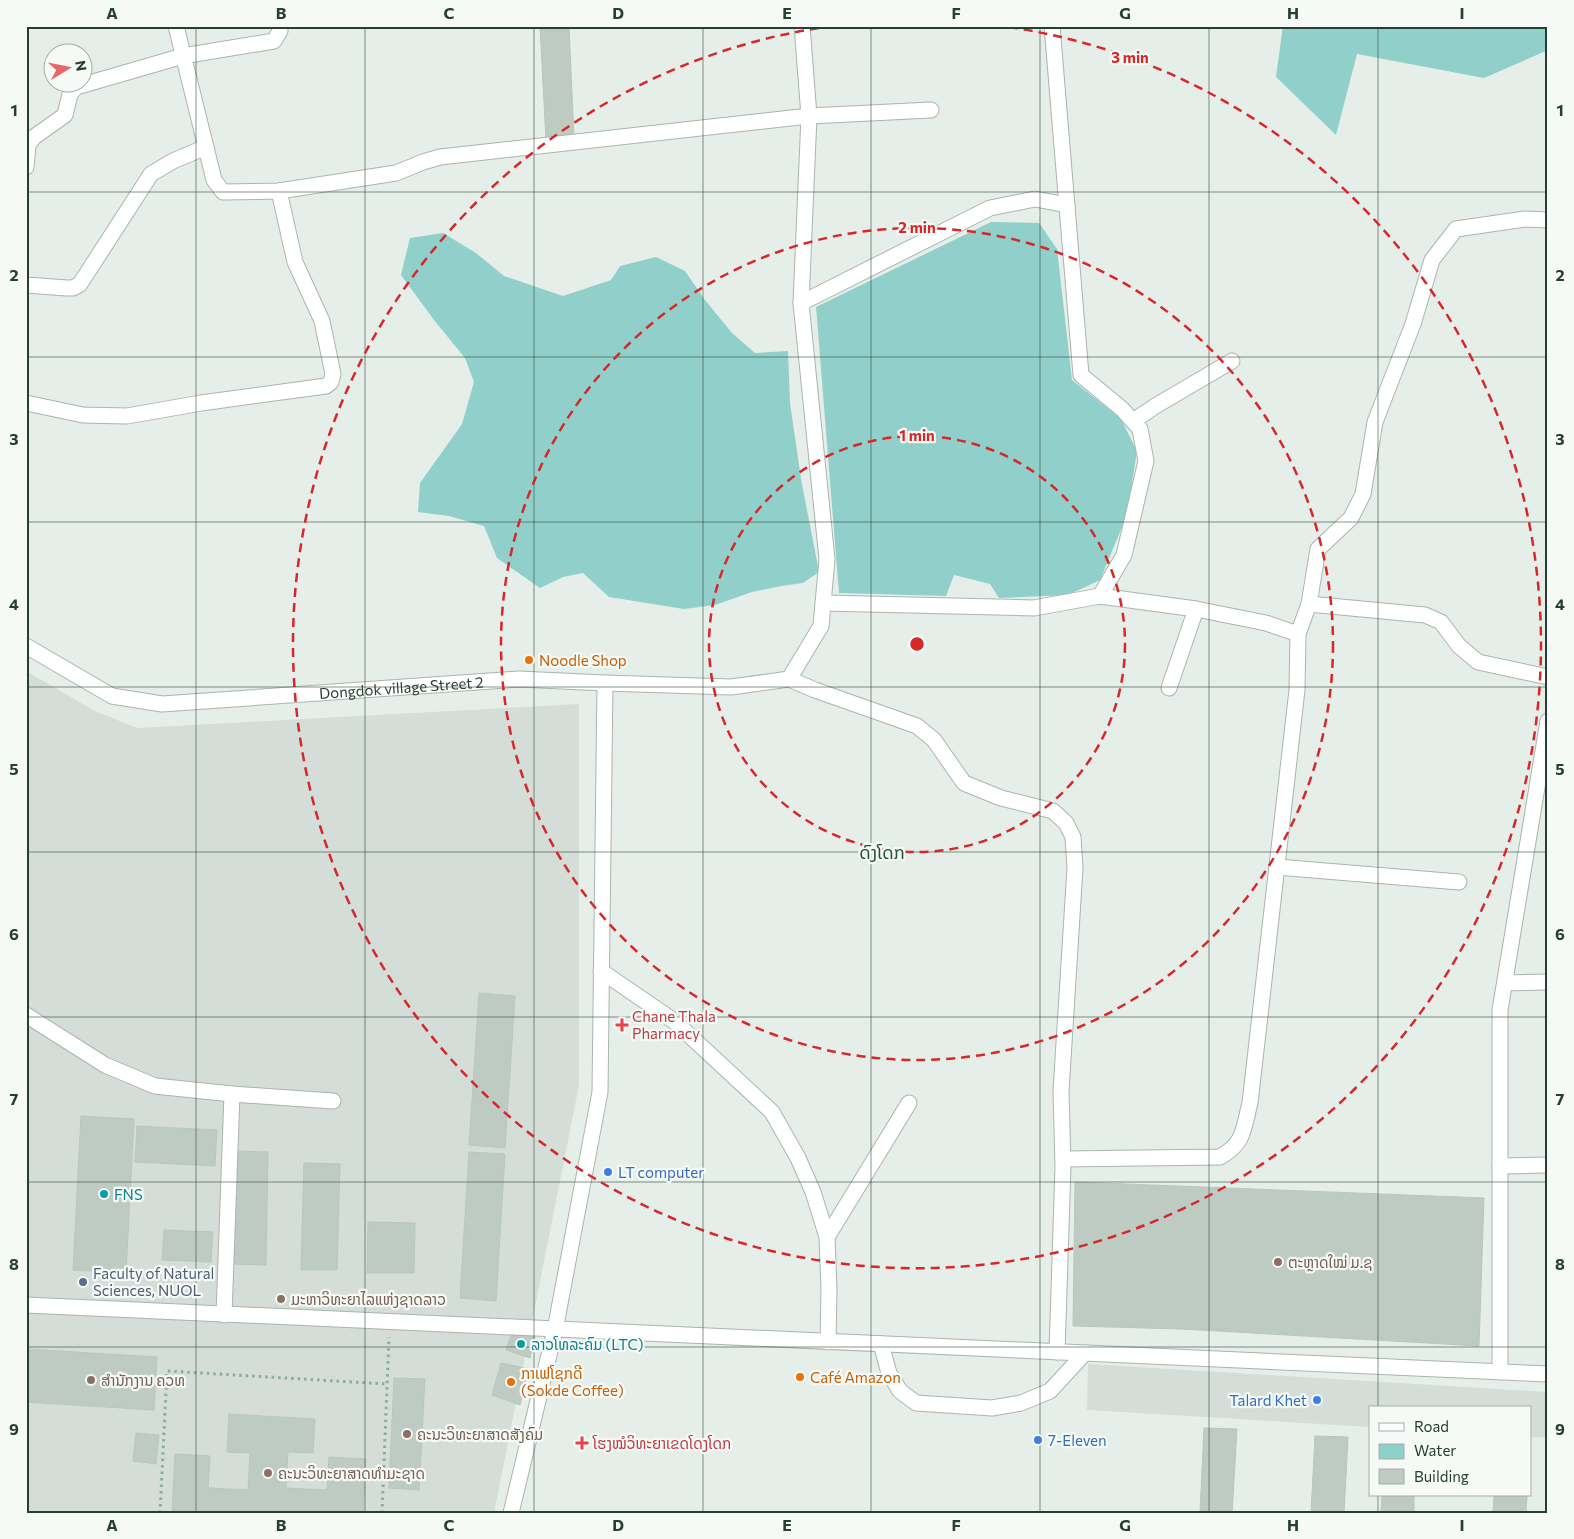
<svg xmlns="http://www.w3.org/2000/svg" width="1574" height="1539" font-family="Commissioner,'Noto Sans Lao',sans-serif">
<rect width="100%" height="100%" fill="#e5eee8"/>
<g fill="#d4ddd7">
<path d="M26,671L95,711L137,728L579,704V1085L494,1513H26Z"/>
<path d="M1088,1364L1548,1392V1438L1530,1437V1408H1370V1427L1087,1410Z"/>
</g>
<g fill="#91cfca">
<path d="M1283,26H1548V50L1484,78L1357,54L1336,135L1276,77Z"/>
<path d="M991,222L1039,223L1057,249L1072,380L1121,419L1137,451L1127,515L1100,580L1068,595L999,598L990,584L954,575L946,596L839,593L816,307Z"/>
<path d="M443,233L476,253L504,276L563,296L611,280L620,266L656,257L685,271L705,300L732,333L755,353L788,351L790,403L801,479L819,572L803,583L781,586L752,592L715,605L684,609L609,597L583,573L563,577L540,588L497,558L484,526L449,516L418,512L420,483L462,424L474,382L465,358L434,320L401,275L410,238Z"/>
</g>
<g fill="#becbc3" stroke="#b8c7bd">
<path d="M540,26H569L574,138L546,140Z"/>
<path d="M479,993L515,996L505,1148L469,1145Z"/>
<path d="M81,1116L134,1119L126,1273L73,1270Z"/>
<path d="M137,1126L217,1130L215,1166L135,1162Z"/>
<path d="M236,1151L268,1152L266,1265L234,1264Z"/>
<path d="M469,1152L505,1154L496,1301L460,1298Z"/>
<path d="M304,1163L340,1164L337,1270H301Z"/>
<path d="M1075,1182L1484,1198L1479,1346L1182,1329L1073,1326Z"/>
<path d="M368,1222L415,1223L414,1273H367Z"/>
<path d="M164,1230L213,1232L211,1262L162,1260Z"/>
<path d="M512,1332L524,1333L535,1337L530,1358L506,1350Z"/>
<path d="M26,1349L157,1357L154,1410L26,1402Z"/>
<path d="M501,1363L529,1369L520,1405L492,1395Z"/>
<path d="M394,1378L425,1379L419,1490L389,1488Z"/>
<path d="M229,1414L315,1419L313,1453L288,1452L286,1488L327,1490L329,1457L366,1459L363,1513H172L175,1454L210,1456L208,1488L248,1490L250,1453L227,1452Z"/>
<path d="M1204,1428L1237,1429L1232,1513H1200Z"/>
<path d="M136,1433L159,1435L156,1464L133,1461Z"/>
<path d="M1315,1436L1348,1437L1344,1513H1311Z"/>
<path d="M1382,1495H1414V1513H1381Z"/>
<path d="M1494,1495H1527L1526,1513H1493Z"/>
</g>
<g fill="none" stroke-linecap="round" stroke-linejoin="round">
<g stroke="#a8b6ae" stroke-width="17">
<g id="minor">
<path d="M176,26L214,180L223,192L279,191L396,173L423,162L440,157L809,116L931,110"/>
<path d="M1052,26L1081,375L1122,409L1140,429L1146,461L1124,555L1100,596"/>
<path d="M26,147L34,137L65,115L70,94L76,87L183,56L274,41L280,31L279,26"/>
<path d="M26,167L28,146"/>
<path d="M26,285L67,288H73L80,284L151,174L173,161L206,147"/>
<path d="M801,303L990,208L1035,199L1067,205"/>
<path d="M26,403L83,415L127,416L201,403L326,386L331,382L333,374L322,321L295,262L279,191"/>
<path d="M1133,421L1157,405L1232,361"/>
<path d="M823,603L1034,608L1100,596L1196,609L1266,623L1298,634L1309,604L1318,549L1351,518L1363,494L1375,422L1413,324L1432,260L1456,229L1525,219L1548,220"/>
<path d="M1309,604L1425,615L1441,622L1459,646L1478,662L1548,677"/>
<path id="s1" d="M26,646L112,696L162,704L519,679L605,683L731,687L789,679"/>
<path d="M789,679L815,690L917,726L934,740L964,783L1001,798L1053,811L1066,823L1073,837L1075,868L1061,1091L1063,1166L1057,1352"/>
<path d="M789,679L821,626L827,559L801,303L809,116L802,26"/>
<path d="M1169,688L1196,609"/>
<path d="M1277,867L1459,882"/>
<path d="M601,971L674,1021L772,1112L798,1158L813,1192L827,1237L829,1289L828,1342"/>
<path d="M1505,983L1548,982"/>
<path d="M26,1015L105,1065L155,1086L232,1094L333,1101"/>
<path d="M1063,1159L1220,1157C1245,1143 1243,1129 1250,1103L1297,690L1298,634"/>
<path d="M1500,1166L1548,1165"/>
<path d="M827,1237L909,1103"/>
<path d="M26,1305L1548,1374"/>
<path d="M224,1315L232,1094"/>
<path d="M881,1344L889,1373L900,1391L916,1403L992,1408L1021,1403L1050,1391L1085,1353"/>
<path d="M1500,1372V1010L1548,721"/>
<path d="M511,1513L555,1330L600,1092L605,683"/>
</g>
</g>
<g stroke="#88af99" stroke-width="3" stroke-dasharray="2.5 4" stroke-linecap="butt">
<path d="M160,1513L167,1371L387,1384"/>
<path d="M382,1513L389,1337"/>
</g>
<use href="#minor" stroke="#fff" stroke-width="15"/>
</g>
<path fill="none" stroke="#253f32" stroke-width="1" stroke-opacity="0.55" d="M196,26V1513M365,26V1513M534,26V1513M703,26V1513M871,26V1513M1040,26V1513M1209,26V1513M1378,26V1408M26,192H1548M26,357H1548M26,522H1548M26,687H1548M26,852H1548M26,1017H1548M26,1182H1548M26,1347H1548M1378,1495V1513"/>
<g fill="none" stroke="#d62828" stroke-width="2.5" stroke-dasharray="9 6">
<circle cx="917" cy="644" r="208"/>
<circle cx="917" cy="644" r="416"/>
<path d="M1009 27A624 624 0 1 1 825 27"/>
</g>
<g fill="#e8710a" stroke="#f6faf7" stroke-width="2">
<circle cx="529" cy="660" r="5"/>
<circle cx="800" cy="1377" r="5"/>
<circle cx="511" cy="1382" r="5"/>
</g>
<g fill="#e0444e" stroke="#f6faf7" stroke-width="2">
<path d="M619.5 1017.5h5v5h5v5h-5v5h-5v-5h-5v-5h5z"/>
<path d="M579.5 1435.5h5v5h5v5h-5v5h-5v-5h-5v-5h5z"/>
</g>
<g fill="#3f7fe0" stroke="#f6faf7" stroke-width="2">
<circle cx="608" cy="1172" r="5"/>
<circle cx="1317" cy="1400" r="5"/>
<circle cx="1038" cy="1440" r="5"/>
</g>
<g fill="#0f9aa8" stroke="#f6faf7" stroke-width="2">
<circle cx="104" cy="1194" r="5"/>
<circle cx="521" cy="1344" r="5"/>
</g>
<g fill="#8d6e63" stroke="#f6faf7" stroke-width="2">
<circle cx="1278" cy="1262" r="5"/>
<circle cx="281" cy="1299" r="5"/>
<circle cx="91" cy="1380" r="5"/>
<circle cx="407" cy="1434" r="5"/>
<circle cx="268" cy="1473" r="5"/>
</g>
<circle fill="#5c6f8a" stroke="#f6faf7" stroke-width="2" cx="83" cy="1282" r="5"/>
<g text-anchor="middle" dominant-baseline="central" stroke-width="4.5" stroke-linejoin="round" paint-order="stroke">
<g font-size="15" fill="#c56008" stroke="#f6faf7" text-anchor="start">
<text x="539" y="660">Noodle Shop</text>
<text x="521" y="1373">ກາເຟໂຊກດີ<tspan x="521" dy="17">(Sokde Coffee)</tspan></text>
<text x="810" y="1377">Café Amazon</text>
</g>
<g font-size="15" fill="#253f32" stroke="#f6faf7">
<text stroke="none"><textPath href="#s1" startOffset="390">Dongdok village Street 2</textPath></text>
</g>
<g font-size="15" fill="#be3a42" stroke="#f6faf7" text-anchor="start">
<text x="632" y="1016">Chane Thala<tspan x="632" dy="17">Pharmacy</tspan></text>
<text x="593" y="1443">ໂຮງໝໍວິທະຍາເຂດໂດງໂດກ</text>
</g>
<g font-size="15" fill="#366cbe" stroke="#f6faf7" text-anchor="start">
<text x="618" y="1172">LT computer</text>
<text x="1307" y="1400" text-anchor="end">Talard Khet</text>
<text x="1048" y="1440">7-Eleven</text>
</g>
<g font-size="15" fill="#0d838f" stroke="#f6faf7" text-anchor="start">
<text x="114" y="1194">FNS</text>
<text x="531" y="1344">ລາວໂທລະຄົມ (LTC)</text>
</g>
<g font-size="15" fill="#785e54" stroke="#f6faf7" text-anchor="start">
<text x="1288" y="1262">ຕະຫຼາດໃໝ່ ມ.ຊ</text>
<text x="291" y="1299">ມະຫາວິທະຍາໄລແຫ່ງຊາດລາວ</text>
<text x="101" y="1380">ສຳນັກງານ ຄວທ</text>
<text x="417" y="1434">ຄະນະວິທະຍາສາດສັງຄົມ</text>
<text x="278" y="1473">ຄະນະວິທະຍາສາດທຳມະຊາດ</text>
</g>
<g font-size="15" fill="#4e5e75" stroke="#f6faf7" text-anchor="start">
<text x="93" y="1273">Faculty of Natural<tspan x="93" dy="17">Sciences, NUOL</tspan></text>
</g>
<g font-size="18" fill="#22503a" stroke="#f6faf7">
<text x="882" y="852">ດົງໂດກ</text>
</g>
</g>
<circle cx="917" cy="644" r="8" fill="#d62828" stroke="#f6faf7" stroke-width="2.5"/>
<g font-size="15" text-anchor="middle" font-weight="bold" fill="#d62828" stroke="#f6faf7" stroke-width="4.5" stroke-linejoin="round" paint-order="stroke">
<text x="1130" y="63">3 min</text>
<text x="917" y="233">2 min</text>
<text x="917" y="441">1 min</text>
</g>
<rect width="1574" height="1539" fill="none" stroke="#f6faf7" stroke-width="55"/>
<rect x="1369" y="1406" width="162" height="90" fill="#f6faf7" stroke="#a2afa8"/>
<rect x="1379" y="1423" width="25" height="8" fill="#ffffff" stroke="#a2afa8"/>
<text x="1414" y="1432" font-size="15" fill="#253f32">Road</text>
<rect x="1379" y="1444" width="25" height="15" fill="#91cfca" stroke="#a2afa8"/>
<text x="1414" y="1456" font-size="15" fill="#253f32">Water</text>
<rect x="1379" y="1469" width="25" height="15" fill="#becbc3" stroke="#a2afa8"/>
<text x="1414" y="1482" font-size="15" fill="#253f32">Building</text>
<g transform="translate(68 68) rotate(80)"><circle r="24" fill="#f6faf7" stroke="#a2afa8"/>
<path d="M0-4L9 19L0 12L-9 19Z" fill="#ea6767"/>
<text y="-8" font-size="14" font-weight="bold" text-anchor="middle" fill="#253f32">N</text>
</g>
<rect x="28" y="28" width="1518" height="1484" fill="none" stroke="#253f32" stroke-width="2"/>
<g font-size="16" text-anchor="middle" font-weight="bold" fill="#253f32">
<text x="112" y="19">A</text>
<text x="281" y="19">B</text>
<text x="449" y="19">C</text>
<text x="618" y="19">D</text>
<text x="787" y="19">E</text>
<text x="956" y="19">F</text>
<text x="1125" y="19">G</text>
<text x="1293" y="19">H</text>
<text x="1462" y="19">I</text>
<text x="14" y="116">1</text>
<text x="1560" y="116">1</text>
<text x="14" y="281">2</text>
<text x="1560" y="281">2</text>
<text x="14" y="445">3</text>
<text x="1560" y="445">3</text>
<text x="14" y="610">4</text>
<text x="1560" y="610">4</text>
<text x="14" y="775">5</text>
<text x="1560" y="775">5</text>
<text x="14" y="940">6</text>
<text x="1560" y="940">6</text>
<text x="14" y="1105">7</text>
<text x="1560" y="1105">7</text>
<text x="14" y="1270">8</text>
<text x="1560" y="1270">8</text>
<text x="14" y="1435">9</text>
<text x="1560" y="1435">9</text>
<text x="112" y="1531">A</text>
<text x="281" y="1531">B</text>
<text x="449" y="1531">C</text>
<text x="618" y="1531">D</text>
<text x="787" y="1531">E</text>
<text x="956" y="1531">F</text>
<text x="1125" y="1531">G</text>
<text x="1293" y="1531">H</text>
<text x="1462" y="1531">I</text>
</g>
</svg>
